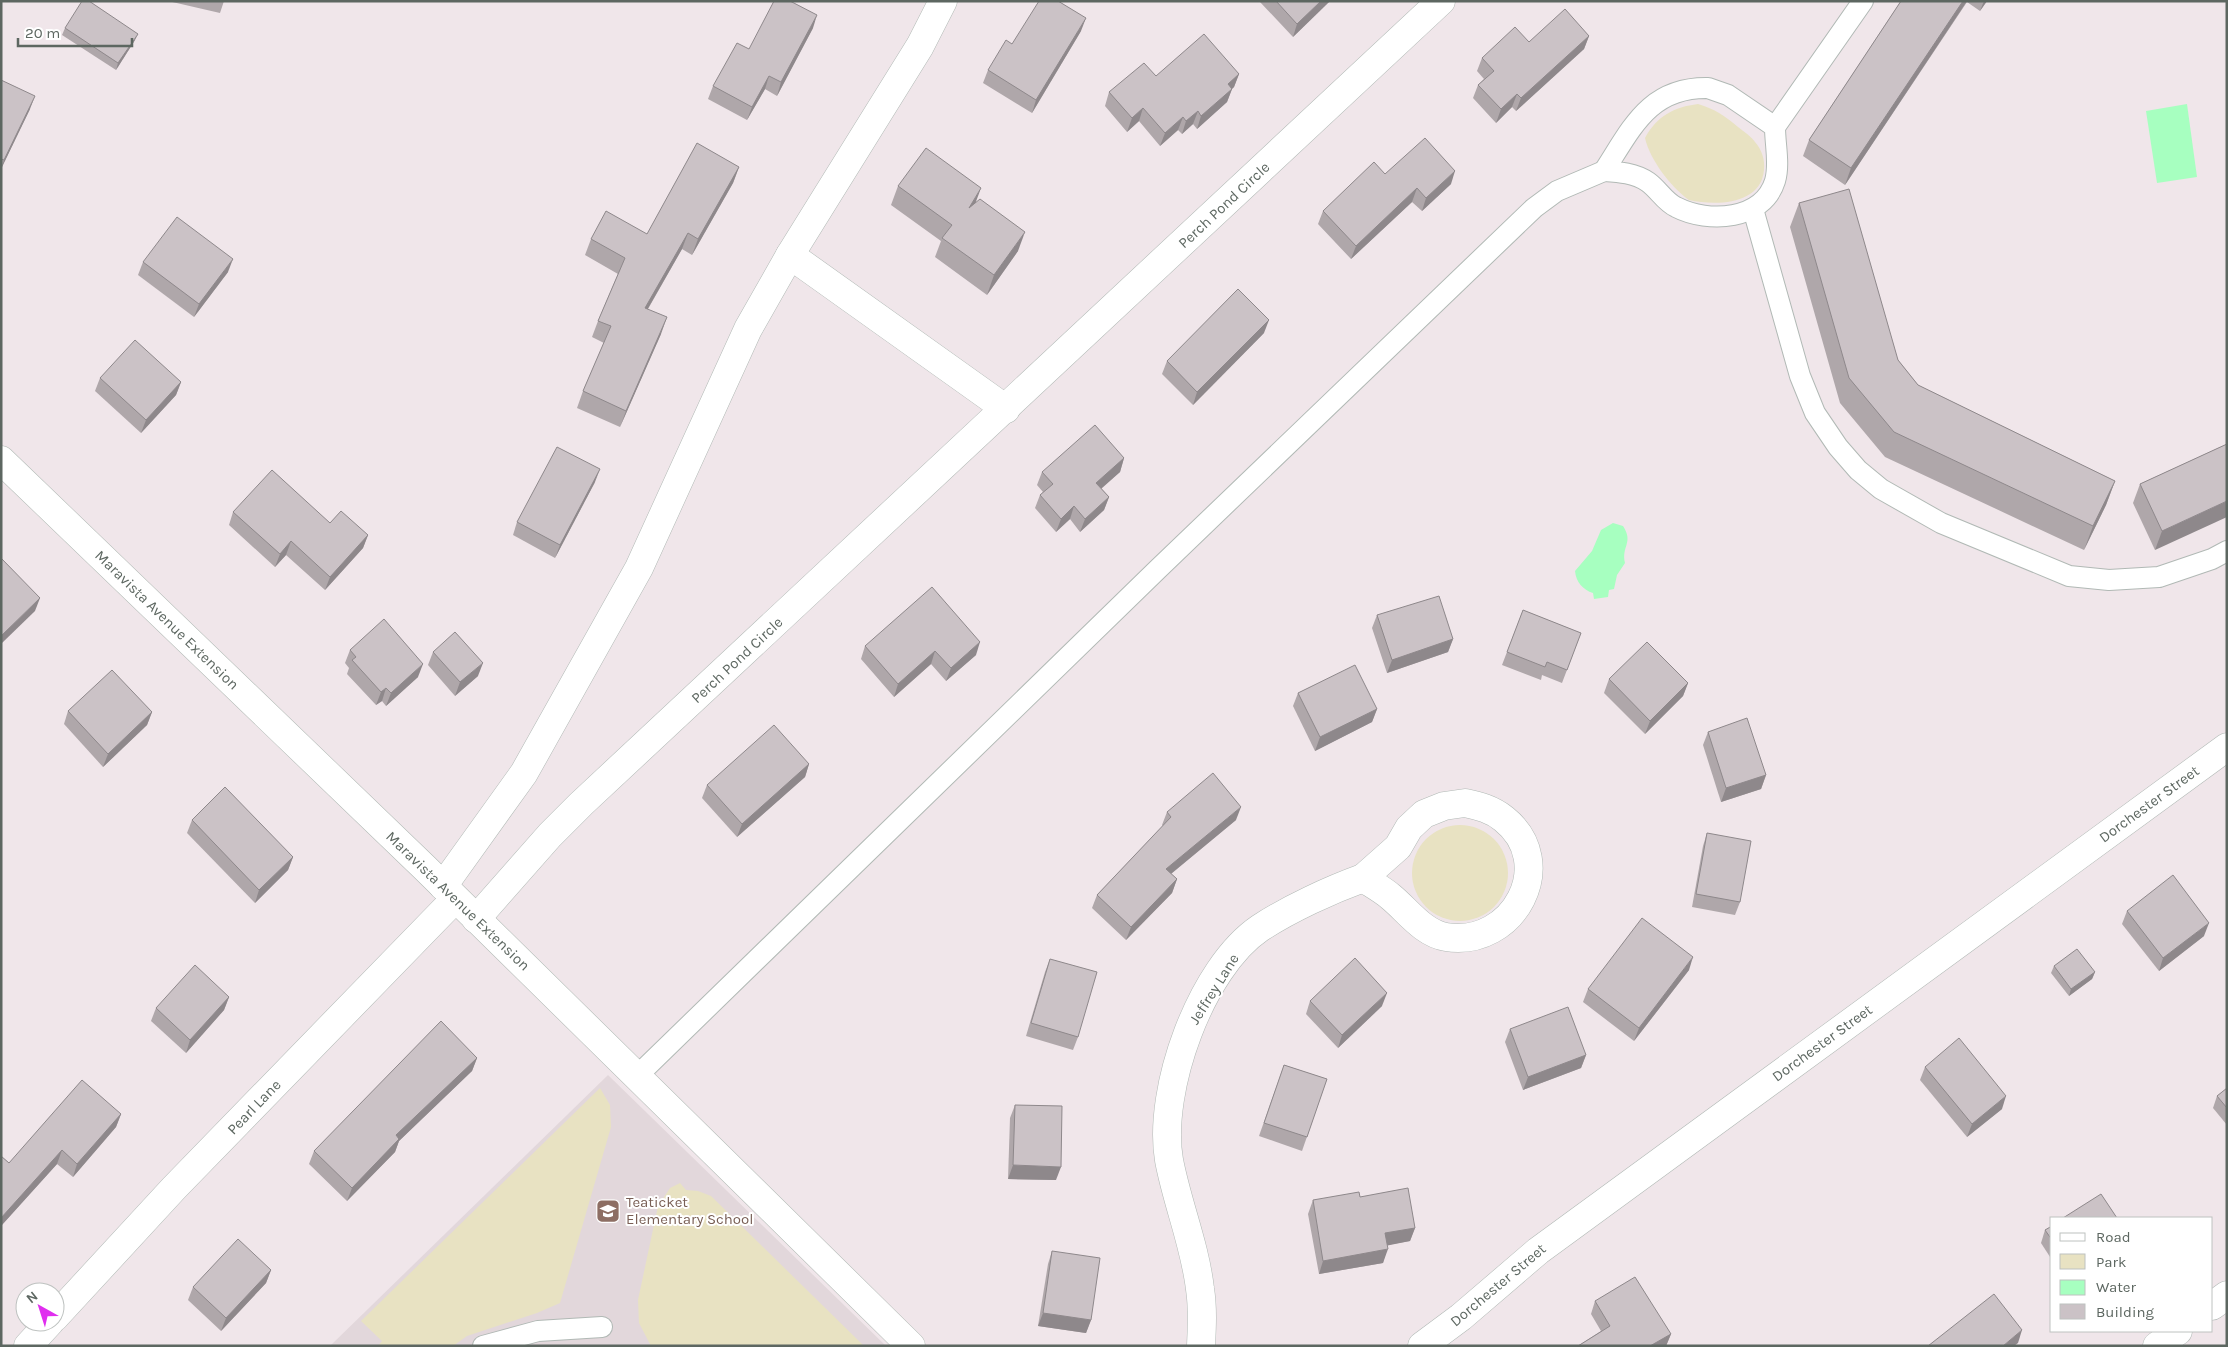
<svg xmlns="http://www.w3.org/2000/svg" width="2228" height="1347" font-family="Karla,sans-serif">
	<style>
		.education { fill: #e2d7db }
		.green { fill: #e8e2c2 }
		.water { fill: #a7ffc0 }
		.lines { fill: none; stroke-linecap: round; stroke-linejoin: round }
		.service-casing { stroke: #b1b9b5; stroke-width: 22 }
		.minor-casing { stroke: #b1b9b5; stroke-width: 29 }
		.secondary-casing { stroke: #b0b9b4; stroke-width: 29 }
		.service { stroke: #fff; stroke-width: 20 }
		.minor { stroke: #fff; stroke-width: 28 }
		.secondary { stroke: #fff; stroke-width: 28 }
		.wall { fill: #afa7aa }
		.shaded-wall { fill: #8e888b }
		.building { fill: #cbc2c6; stroke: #8e888b }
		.labels { text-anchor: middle; stroke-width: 4; stroke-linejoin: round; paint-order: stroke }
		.street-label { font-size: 15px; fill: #5d6761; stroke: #fff }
		.education-label { font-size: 15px; fill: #785e54; stroke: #fff; text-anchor: start }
	</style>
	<rect width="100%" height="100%" fill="#f0e6ea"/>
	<!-- education -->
	<path class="education" d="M608,1075L886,1346H330Z"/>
	<!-- green -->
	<g class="green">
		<path d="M1698,104C1715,109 1725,116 1738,127C1743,131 1751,136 1755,142C1762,150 1765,160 1764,170C1761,205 1716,206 1689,200C1671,187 1650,160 1645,138C1657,116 1674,107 1698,104Z"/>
		<circle cx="1460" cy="873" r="48"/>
		<path d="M600,1088L610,1105L611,1127L560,1303L537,1313L467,1336L453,1346H378L382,1341L361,1321Z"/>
		<path d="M680,1183L686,1190L698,1191L711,1196L864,1346H651L639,1323L638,1300L658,1206L670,1188Z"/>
	</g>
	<!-- water -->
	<g class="water">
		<path d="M2187,104L2197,177L2157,183L2146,111Z"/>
		<path d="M1613,523L1623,526C1634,543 1621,546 1625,563L1617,575L1614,589L1609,590L1608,597L1594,599L1593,593C1583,590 1576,582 1575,571L1592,551L1601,530Z"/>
	</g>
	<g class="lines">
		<!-- service casing -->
		<g class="service-casing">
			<g id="service">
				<path d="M1708,88L1728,95L1775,127C1775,145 1780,164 1775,181C1763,220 1709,224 1676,207C1665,202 1658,189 1648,182C1635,173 1619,172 1604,171C1632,128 1649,87 1708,88Z"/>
				<path d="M1775,127L1863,1"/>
				<path d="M1753,209L1800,376L1815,413L1838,447L1858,470L1881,489L1941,523L2069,576L2109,580L2159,577L2212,559L2227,551"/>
				<path d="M637,1076L1158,569L1534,208L1557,191L1604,171"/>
				<path d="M483,1346L538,1331L602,1327"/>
			</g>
		</g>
		<!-- minor casing -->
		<g class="minor-casing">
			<g id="minor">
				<path d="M790,255L1006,409"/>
				<path d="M1465,803C1479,806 1492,809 1504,819C1559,863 1514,948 1446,937C1423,933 1408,911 1391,897C1383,890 1372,884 1363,878L1398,847L1409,828L1424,814L1444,806Z"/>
				<path d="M443,886L524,773L639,568L748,329L790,255L920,46L943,1"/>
				<path d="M476,919L550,835L581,804L1441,1"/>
				<path d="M2212,1306L2227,1295"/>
				<path d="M55,1317L174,1188L455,899"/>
				<path d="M28,1346L50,1322"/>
				<path d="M1201,1346C1202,1327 1203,1308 1200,1289C1195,1245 1177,1203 1169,1160C1157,1090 1201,968 1260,928C1289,909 1330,890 1363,878"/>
				<path d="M1422,1346L1461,1317L1538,1251L2227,747"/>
				<path d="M2157,1346L2178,1331"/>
			</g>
		</g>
		<!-- secondary casing -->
		<g class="secondary-casing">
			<path id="secondary" d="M1,460L425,868L911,1346"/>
		</g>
		<!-- service -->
		<use href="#service" class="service"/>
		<!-- minor -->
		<use href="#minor" class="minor"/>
		<!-- secondary -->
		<use href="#secondary" class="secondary"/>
	</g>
	<!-- wall -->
	<g class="wall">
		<path d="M168,1H224L220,13Z"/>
		<path d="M1261,1H1330L1293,37L1260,2Z"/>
		<path d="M1901,1H1987L1980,11L1967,2L1845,185L1803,156L1809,140Z"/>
		<path d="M65,28L135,40L116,70L62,35Z"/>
		<path d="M813,28L777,96L765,89L747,120L708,99L713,86L749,49Z"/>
		<path d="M1081,31L1032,113L983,83L988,70L1012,44Z"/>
		<path d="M1589,36L1584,49L1516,111L1512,107L1496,123L1473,98L1478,85L1484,79L1477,71L1482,58L1529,42Z"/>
		<path d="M1239,74L1234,87L1232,89L1227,102L1197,129L1193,124L1182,134L1178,130L1160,146L1139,121L1127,132L1105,106L1109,92L1156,76Z"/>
		<path d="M1,80L30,109L1,169Z"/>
		<path d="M739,167L733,183L692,255L682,249L648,309L661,334L620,427L577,408L583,391L604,343L592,337L598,321L618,274L585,255L591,239L647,234Z"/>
		<path d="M1385,174L1451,184L1422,211L1412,202L1351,259L1318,224L1323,211Z"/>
		<path d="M898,186L976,202L1018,251L987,295L935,257L941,241L891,205Z"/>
		<path d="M1799,203L1898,360L1918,385L2115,481L2106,505L2084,550L1885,457L1840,403L1790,227Z"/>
		<path d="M143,262L228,272L194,317L138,275Z"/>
		<path d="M1264,333L1193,405L1162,374L1167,361Z"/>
		<path d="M100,378L181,382L176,395L141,433L95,391Z"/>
		<path d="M2227,444L2155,550L2133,503L2140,484Z"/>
		<path d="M1124,458L1120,472L1101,488L1109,497L1104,510L1080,532L1070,519L1056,532L1035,508L1040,495L1043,492L1037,485L1042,472Z"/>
		<path d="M595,482L555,558L513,535L517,522Z"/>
		<path d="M233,512L330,523L368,535L363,548L325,590L286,555L275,567L229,525Z"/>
		<path d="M1523,610L1581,633L1562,683L1542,675L1541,680L1502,665Z"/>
		<path d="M1377,615L1453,639L1448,652L1387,673L1372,628Z"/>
		<path d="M865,646L976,655L946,681L931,664L894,697L861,659Z"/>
		<path d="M350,650L418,677L386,706L382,701L376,705L347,674L349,668L345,663Z"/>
		<path d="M433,652L478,676L455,696L428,665Z"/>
		<path d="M1609,679L1688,683L1683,696L1645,734L1604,693Z"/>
		<path d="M1298,693L1377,709L1372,722L1315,751L1293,706Z"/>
		<path d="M68,711L152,712L147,725L103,767L64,724Z"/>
		<path d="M1708,732L1766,775L1761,789L1721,802L1703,745Z"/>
		<path d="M809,764L805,777L737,837L702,798L707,785Z"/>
		<path d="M1167,812L1236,820L1171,874L1177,879L1172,893L1126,940L1092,908L1097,895L1163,826L1162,825Z"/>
		<path d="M192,820L293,857L288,870L255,903L187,833Z"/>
		<path d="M1707,833L1740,902L1735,915L1692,907L1703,846Z"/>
		<path d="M2127,911L2204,936L2159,971L2122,924Z"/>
		<path d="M1050,959L1078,1037L1073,1050L1026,1036L1045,972Z"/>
		<path d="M2054,966L2095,972L2092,979L2069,996L2051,973Z"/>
		<path d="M1689,970L1634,1041L1583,1002L1588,989Z"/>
		<path d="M229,997L224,1010L186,1053L151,1021L156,1008Z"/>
		<path d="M1310,1001L1382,1006L1338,1048L1306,1014Z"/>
		<path d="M1510,1029L1586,1055L1581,1068L1523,1090L1505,1042Z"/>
		<path d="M477,1058L472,1071L399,1141L395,1152L347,1201L309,1164L314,1151Z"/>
		<path d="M1284,1065L1327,1079L1302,1151L1259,1136Z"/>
		<path d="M1925,1067L2002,1109L1967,1137L1920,1080Z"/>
		<path d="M2227,1088V1125L2213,1108L2217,1096Z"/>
		<path d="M1015,1105L1056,1180L1008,1179L1010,1118Z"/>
		<path d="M121,1114L116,1127L73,1177L57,1164L1,1226V1156L9,1163Z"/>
		<path d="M1360,1197L1415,1228L1410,1241L1387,1245L1383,1263L1319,1274L1308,1214L1313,1200Z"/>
		<path d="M2052,1226V1260L2041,1243L2045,1230Z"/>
		<path d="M1052,1251L1091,1320L1086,1333L1038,1326L1048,1264Z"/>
		<path d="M271,1270L266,1283L221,1331L188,1300L193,1287Z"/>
		<path d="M1595,1301L1671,1334L1666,1346H1578L1601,1331L1591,1314Z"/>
	</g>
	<!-- shaded-wall -->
	<g class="shaded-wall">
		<path d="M1321,1H1330L1293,37L1297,24Z"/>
		<path d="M1963,1H1967L1845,185L1851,168Z"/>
		<path d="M1984,1H1987L1980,11Z"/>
		<path d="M817,15L813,28L777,96L781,82Z"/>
		<path d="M1086,18L1081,31L1032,113L1036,100Z"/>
		<path d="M138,34L135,40L116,70L118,63Z"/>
		<path d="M1589,36L1584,49L1516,111L1521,98Z"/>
		<path d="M1239,74L1234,87L1223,97L1228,84Z"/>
		<path d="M769,76L765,89L747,120L752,107Z"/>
		<path d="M1232,89L1227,102L1197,129L1201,116Z"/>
		<path d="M1517,94L1512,107L1496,123L1501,109Z"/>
		<path d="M35,96L30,109L1,169L4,160Z"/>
		<path d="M1143,108L1139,121L1127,132L1132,118Z"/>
		<path d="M1198,111L1193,124L1182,134L1186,121Z"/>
		<path d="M1183,117L1178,130L1160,146L1165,133Z"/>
		<path d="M739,167L733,183L692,255L698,239Z"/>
		<path d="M1455,171L1451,184L1422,211L1426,198Z"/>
		<path d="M981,188L974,207L969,208Z"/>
		<path d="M1417,188L1412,202L1351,259L1356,246Z"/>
		<path d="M1025,232L1018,251L987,295L994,275Z"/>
		<path d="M688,233L682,249L639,324L645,308Z"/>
		<path d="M233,259L228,272L194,317L199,304Z"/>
		<path d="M667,317L661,334L620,427L626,411Z"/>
		<path d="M1269,320L1264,333L1193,405L1197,392Z"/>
		<path d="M181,382L176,395L141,433L146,420Z"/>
		<path d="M1124,458L1120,472L1092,497L1096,483Z"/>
		<path d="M600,469L595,482L555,558L560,545Z"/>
		<path d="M2115,481L2106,505L2084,550L2093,526Z"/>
		<path d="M1109,497L1104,510L1080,532L1085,519Z"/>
		<path d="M2227,501V517L2155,550L2162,531Z"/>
		<path d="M1074,506L1070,519L1056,532L1061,519Z"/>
		<path d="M368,535L363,548L325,590L330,577Z"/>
		<path d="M291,541L286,555L275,567L280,554Z"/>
		<path d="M40,598L35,611L1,644V636Z"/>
		<path d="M1453,639L1448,652L1387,673L1392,660Z"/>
		<path d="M980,642L976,655L946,681L951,668Z"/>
		<path d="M935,651L931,664L894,697L898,684Z"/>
		<path d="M483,663L478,676L455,696L460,682Z"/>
		<path d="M423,664L418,677L386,706L391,693Z"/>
		<path d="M1688,683L1683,696L1645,734L1650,721Z"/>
		<path d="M386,688L382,701L376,705L381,692Z"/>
		<path d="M1377,709L1372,722L1315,751L1320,737Z"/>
		<path d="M152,712L147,725L103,767L108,754Z"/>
		<path d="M809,764L805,777L737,837L742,824Z"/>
		<path d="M1766,775L1761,789L1721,802L1726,788Z"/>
		<path d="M1241,807L1236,820L1161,882L1166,869Z"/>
		<path d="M293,857L288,870L255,903L259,890Z"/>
		<path d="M1177,879L1172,893L1126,940L1131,927Z"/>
		<path d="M2209,923L2204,936L2159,971L2163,958Z"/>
		<path d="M1693,957L1689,970L1634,1041L1639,1028Z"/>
		<path d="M2095,972L2092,979L2069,996L2071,989Z"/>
		<path d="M1387,993L1382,1006L1338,1048L1342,1035Z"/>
		<path d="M229,997L224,1010L186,1053L190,1040Z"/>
		<path d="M1586,1055L1581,1068L1523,1090L1528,1077Z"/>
		<path d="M477,1058L472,1071L399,1141L395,1152L347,1201L352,1188L396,1135Z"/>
		<path d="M2006,1096L2002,1109L1967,1137L1972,1124Z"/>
		<path d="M121,1114L116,1127L73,1177L77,1164Z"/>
		<path d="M62,1150L57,1164L1,1226V1218Z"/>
		<path d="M1013,1165L1061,1167L1056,1180L1008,1179Z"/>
		<path d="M1415,1228L1410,1241L1380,1247L1385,1233Z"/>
		<path d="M1388,1249L1383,1263L1319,1274L1323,1261Z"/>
		<path d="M271,1270L266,1283L221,1331L226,1318Z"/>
		<path d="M1043,1313L1091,1320L1086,1333L1038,1326Z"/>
		<path d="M2022,1330L2018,1343L2014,1346H2003Z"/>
		<path d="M1671,1334L1666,1346H1650Z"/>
	</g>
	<!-- building -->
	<g class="building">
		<path d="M82,1H89L138,34L118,63L65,28Z"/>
		<path d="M774,1H790L817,15L781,82L769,76L752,107L713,86L737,43L749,49Z"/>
		<path d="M1039,1H1058L1086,18L1036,100L988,70L1006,40L1012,44Z"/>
		<path d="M1276,1H1321L1297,24Z"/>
		<path d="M1901,1H1963L1851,168L1809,140Z"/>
		<path d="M1565,9L1589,36L1521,98L1517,94L1501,109L1478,85L1494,71L1482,58L1515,27L1529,42Z"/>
		<path d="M1204,34L1239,74L1228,84L1232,89L1201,116L1198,111L1186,121L1183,117L1165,133L1143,108L1132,118L1109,92L1144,63L1156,76Z"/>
		<path d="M1,80L35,96L4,160L1,159Z"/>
		<path d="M1425,138L1455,171L1426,198L1417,188L1356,246L1323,211L1374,162L1385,174Z"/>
		<path d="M697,143L739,167L698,239L688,233L645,308L667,317L626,411L583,391L611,326L598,321L625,258L591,239L606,211L647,234Z"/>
		<path d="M926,148L981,188L969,208L980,199L1025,232L994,275L942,238L952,225L898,186Z"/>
		<path d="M1849,189L1898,360L1918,385L2115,481L2093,526L1894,432L1849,378L1799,203Z"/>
		<path d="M177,217L233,259L199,304L143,262Z"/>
		<path d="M1238,289L1269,320L1197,392L1167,361Z"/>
		<path d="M135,340L181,382L146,420L100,378Z"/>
		<path d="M1095,425L1124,458L1096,483L1109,497L1085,519L1074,506L1061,519L1040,495L1053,484L1042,472Z"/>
		<path d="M2227,444V501L2162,531L2140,484Z"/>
		<path d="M557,447L600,469L560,545L517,522Z"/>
		<path d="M272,470L330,523L341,511L368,535L330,577L291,541L280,554L233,512Z"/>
		<path d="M1,558L40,598L1,636Z"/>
		<path d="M932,587L980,642L951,668L935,651L898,684L865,646Z"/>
		<path d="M1439,596L1453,639L1392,660L1377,615Z"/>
		<path d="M1523,610L1581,633L1567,670L1547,662L1545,667L1507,652Z"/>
		<path d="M384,619L423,664L391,693L386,688L381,692L352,660L356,657L350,650Z"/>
		<path d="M455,632L483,663L460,682L433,652Z"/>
		<path d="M1647,642L1688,683L1650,721L1609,679Z"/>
		<path d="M1355,665L1377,709L1320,737L1298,693Z"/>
		<path d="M112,670L152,712L108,754L68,711Z"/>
		<path d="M1747,718L1766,775L1726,788L1708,732Z"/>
		<path d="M774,725L809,764L742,824L707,785Z"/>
		<path d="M1213,773L1241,807L1166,869L1177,879L1131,927L1097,895L1171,817L1167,812Z"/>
		<path d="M225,787L293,857L259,890L192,820Z"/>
		<path d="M1707,833L1751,841L1740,902L1696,894Z"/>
		<path d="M2173,875L2209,923L2163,958L2127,911Z"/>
		<path d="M1642,918L1693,957L1639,1028L1588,989Z"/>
		<path d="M2077,949L2095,972L2071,989L2054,966Z"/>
		<path d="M1355,958L1387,993L1342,1035L1310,1001Z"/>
		<path d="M1050,959L1097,972L1078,1037L1031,1023Z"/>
		<path d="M195,965L229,997L190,1040L156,1008Z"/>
		<path d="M1568,1007L1586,1055L1528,1077L1510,1029Z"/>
		<path d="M441,1021L477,1058L396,1135L399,1139L352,1188L314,1151Z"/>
		<path d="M1959,1038L2006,1096L1972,1124L1925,1067Z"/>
		<path d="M1284,1065L1327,1079L1307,1137L1264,1123Z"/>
		<path d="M82,1080L121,1114L77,1164L62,1150L1,1218V1156L9,1163Z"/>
		<path d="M2227,1088V1108L2217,1096Z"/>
		<path d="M1015,1105L1062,1106L1061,1167L1013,1165Z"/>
		<path d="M1408,1188L1415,1228L1385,1233L1388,1249L1323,1261L1313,1200L1359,1192L1360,1197Z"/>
		<path d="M2101,1194L2117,1218H2063Z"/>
		<path d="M2052,1226V1240L2045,1230Z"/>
		<path d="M238,1239L271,1270L226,1318L193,1287Z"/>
		<path d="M1052,1251L1100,1258L1091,1320L1043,1313Z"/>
		<path d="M1635,1277L1671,1334L1650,1346H1578L1610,1326L1595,1301Z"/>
		<path d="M1994,1294L2022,1330L2003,1346H1928Z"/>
	</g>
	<!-- icons -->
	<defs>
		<g id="school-square" transform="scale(1.25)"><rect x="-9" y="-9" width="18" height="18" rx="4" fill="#8d6e63" stroke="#fff"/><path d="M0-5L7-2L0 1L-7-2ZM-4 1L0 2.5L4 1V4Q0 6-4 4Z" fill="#fff"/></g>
	</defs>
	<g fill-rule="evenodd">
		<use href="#school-square" x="608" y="1211"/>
	</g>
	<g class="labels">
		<!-- street labels -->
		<g class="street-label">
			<text transform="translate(1224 205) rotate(-43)" y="5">Perch Pond Circle</text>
			<text transform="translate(167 620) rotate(44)" y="5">Maravista Avenue Extension</text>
			<text transform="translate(737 660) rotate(-43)" y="5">Perch Pond Circle</text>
			<text transform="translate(2149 804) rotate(-36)" y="5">Dorchester Street</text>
			<text transform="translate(458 901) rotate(44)" y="5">Maravista Avenue Extension</text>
			<text transform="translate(1214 989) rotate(-58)" y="5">Jeffrey Lane</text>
			<text transform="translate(1822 1043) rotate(-36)" y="5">Dorchester Street</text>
			<text transform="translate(254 1107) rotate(-46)" y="5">Pearl Lane</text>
			<text transform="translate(1498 1285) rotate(-40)" y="5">Dorchester Street</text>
		</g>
		<!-- education labels -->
		<g class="education-label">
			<text x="626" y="1207">Teaticket<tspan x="626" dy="17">Elementary School</tspan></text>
		</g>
	</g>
	<!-- border -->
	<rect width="2228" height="1347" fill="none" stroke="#5d6761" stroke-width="5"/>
	<!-- legend -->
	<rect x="2050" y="1217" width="162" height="115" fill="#ffffff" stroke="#bec2c0"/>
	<rect x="2060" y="1233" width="25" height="8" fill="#ffffff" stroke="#bec2c0"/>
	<text x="2096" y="1242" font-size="15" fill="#5d6761">Road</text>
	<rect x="2060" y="1254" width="25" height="15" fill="#e8e2c2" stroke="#bec2c0"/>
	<text x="2096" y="1267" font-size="15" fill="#5d6761">Park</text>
	<rect x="2060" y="1280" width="25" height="15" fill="#a7ffc0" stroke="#bec2c0"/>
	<text x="2096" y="1292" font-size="15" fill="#5d6761">Water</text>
	<rect x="2060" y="1304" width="25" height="15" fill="#cbc2c6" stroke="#bec2c0"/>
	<text x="2096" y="1317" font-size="15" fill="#5d6761">Building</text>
	<!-- north arrow -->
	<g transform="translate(40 1307) rotate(321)"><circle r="24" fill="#ffffff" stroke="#bec2c0"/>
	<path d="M0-4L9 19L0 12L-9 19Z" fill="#e02eef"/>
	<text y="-8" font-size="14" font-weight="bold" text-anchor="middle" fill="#5d6761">N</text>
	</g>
	<!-- scale -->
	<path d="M18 38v8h114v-8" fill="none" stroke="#5d6761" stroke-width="2.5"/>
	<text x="25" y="38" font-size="15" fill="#5d6761" stroke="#ffffff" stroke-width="4" paint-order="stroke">20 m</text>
</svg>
